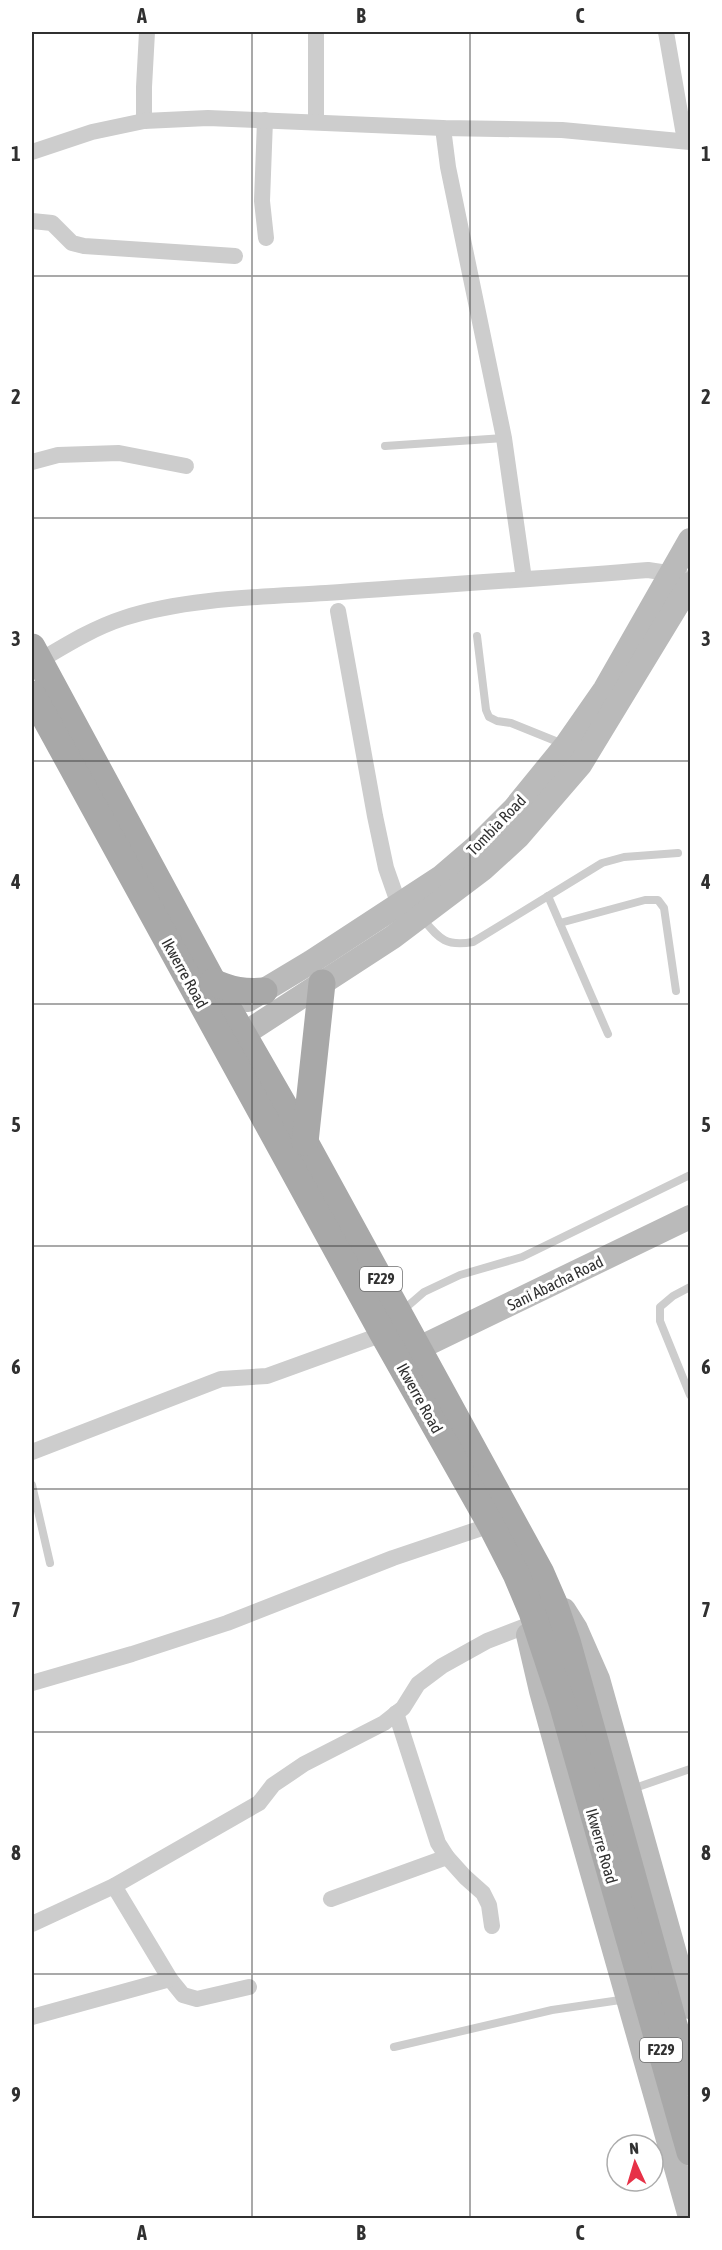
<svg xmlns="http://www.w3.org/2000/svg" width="722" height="2250" font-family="'Asap Condensed',sans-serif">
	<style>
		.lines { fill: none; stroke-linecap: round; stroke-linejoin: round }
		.lane { stroke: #cdcdcd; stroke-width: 8 }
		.street { stroke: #cdcdcd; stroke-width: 16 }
		.secondary { stroke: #bababa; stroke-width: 24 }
		.primary { stroke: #a8a8a8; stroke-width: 27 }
		.grid { fill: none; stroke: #303030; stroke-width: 1.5; stroke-opacity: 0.55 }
		.labels { text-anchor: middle; stroke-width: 6; stroke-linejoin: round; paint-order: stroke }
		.shield { fill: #fff; stroke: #6e6e6e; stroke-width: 1.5 }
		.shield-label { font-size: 15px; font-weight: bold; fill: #303030 }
		.street-label { font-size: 16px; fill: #303030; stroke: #fff }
		.neatline { fill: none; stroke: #303030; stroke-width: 2 }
		.grid-label { font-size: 20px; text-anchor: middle; font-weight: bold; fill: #303030 }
	</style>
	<rect width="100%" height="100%" fill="#fff"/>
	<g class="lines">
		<!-- lane -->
		<g class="lane">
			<path d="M385,446L504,438"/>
			<path d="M477,636L486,710L489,717L497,721L511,723L563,744"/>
			<path d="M548,896L608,1034"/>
			<path d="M421,917C439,938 444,947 473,942L602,863L624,857L678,853"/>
			<path d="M560,923L645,900H658L664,908L676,991"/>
			<path d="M690,1287L673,1296L660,1307V1321L690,1395"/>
			<path d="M402,1311L424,1292L460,1275L522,1257L690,1175"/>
			<path d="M32,1485L50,1563"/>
			<path d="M632,1789L690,1769"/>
			<path d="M394,2047L552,2010L627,1999"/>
		</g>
		<!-- street -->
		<g class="street">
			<path d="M316,32V122"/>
			<path d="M666,32L685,141"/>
			<path d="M265,120L262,201L266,238"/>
			<path d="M144,121V87L147,32"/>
			<path d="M443,128L448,167L504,438L524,579"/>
			<path d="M32,152L92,132L144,121L208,118L443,128L562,130L690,142"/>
			<path d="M32,221L52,223L72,243L84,246L235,256"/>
			<path d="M32,462L58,455L119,453L186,466"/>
			<path d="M338,611L375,816L386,868L399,905"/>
			<path d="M39,661C66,645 93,628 124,618C185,598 262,597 326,593C433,585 541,579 648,570L681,575"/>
			<path d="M32,1452L221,1379L267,1376L383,1334"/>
			<path d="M32,1683L132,1654L227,1623L393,1558L491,1525"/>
			<path d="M396,1713L438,1843L447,1857L465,1877L483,1893L489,1905L492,1926"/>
			<path d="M114,1886L170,1979L183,1995L197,1999L249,1987"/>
			<path d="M331,1899L447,1857"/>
			<path d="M32,1924L114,1886L259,1803L273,1785L304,1764L384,1723L403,1708L418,1684L442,1666L487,1641L526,1626"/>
			<path d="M32,2017L170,1979"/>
		</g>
		<!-- secondary -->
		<g class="secondary">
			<path d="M248,1000L311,962L441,877L476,847L514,809L566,745L605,689L690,540"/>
			<path d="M227,1045L393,937L483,869L518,837L580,765L690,584"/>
			<path d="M419,1348L690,1217"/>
			<path d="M564,1610L576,1629L598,1679L690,2007"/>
			<path d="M528,1635L541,1691L562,1767L690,2217"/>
		</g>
		<!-- primary -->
		<g class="primary">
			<path d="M32,647L213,982L305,1142L541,1573L554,1603L567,1641L690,2082"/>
			<path d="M32,694L383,1334L491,1525L516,1574L532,1612L562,1703L690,2152"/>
			<path d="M213,982C231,990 245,993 264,991"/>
			<path d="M305,1142L322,983"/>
		</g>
	</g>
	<!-- grid -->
	<path class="grid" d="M252,32V2218M470,32V2218M32,276H690M32,518H690M32,761H690M32,1004H690M32,1246H690M32,1489H690M32,1732H690M32,1974H690"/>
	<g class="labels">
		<!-- shield labels -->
		<g class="shield">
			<rect x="360" y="1267" width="42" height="24" rx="4.5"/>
			<rect x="640" y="2038" width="42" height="24" rx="4.5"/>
		</g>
		<g class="shield-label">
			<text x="381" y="1284">F229</text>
			<text x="661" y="2055">F229</text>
		</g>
		<!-- street labels -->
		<g class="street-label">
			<text transform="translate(496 825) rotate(-46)" y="6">Tombia Road</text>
			<text transform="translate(185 973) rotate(61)" y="6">Ikwerre Road</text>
			<text transform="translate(555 1283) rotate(-26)" y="6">Sani Abacha Road</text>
			<text transform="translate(420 1398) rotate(61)" y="6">Ikwerre Road</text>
			<text transform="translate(602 1846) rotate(74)" y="6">Ikwerre Road</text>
		</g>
	</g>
	<!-- border -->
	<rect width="722" height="2250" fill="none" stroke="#ffffff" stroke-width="66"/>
	<!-- north arrow -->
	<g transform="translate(635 2163) rotate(356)"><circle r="28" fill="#ffffff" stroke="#acacac" stroke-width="1.5"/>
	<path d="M0-4.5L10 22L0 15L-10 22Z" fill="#e73147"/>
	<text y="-9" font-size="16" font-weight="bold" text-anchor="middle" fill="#303030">N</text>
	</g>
	<rect x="33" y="33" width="656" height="2184" class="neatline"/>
	<g class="grid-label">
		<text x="142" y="23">A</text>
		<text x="361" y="23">B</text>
		<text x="580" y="23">C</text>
		<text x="16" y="161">1</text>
		<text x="706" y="161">1</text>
		<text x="16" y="404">2</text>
		<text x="706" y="404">2</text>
		<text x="16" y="646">3</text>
		<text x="706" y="646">3</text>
		<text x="16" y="889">4</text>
		<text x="706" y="889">4</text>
		<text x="16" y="1132">5</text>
		<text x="706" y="1132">5</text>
		<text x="16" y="1374">6</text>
		<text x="706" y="1374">6</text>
		<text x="16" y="1617">7</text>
		<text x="706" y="1617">7</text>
		<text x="16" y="1860">8</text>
		<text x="706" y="1860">8</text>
		<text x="16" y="2102">9</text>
		<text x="706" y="2102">9</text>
		<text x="142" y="2240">A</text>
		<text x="361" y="2240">B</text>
		<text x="580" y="2240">C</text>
	</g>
</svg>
